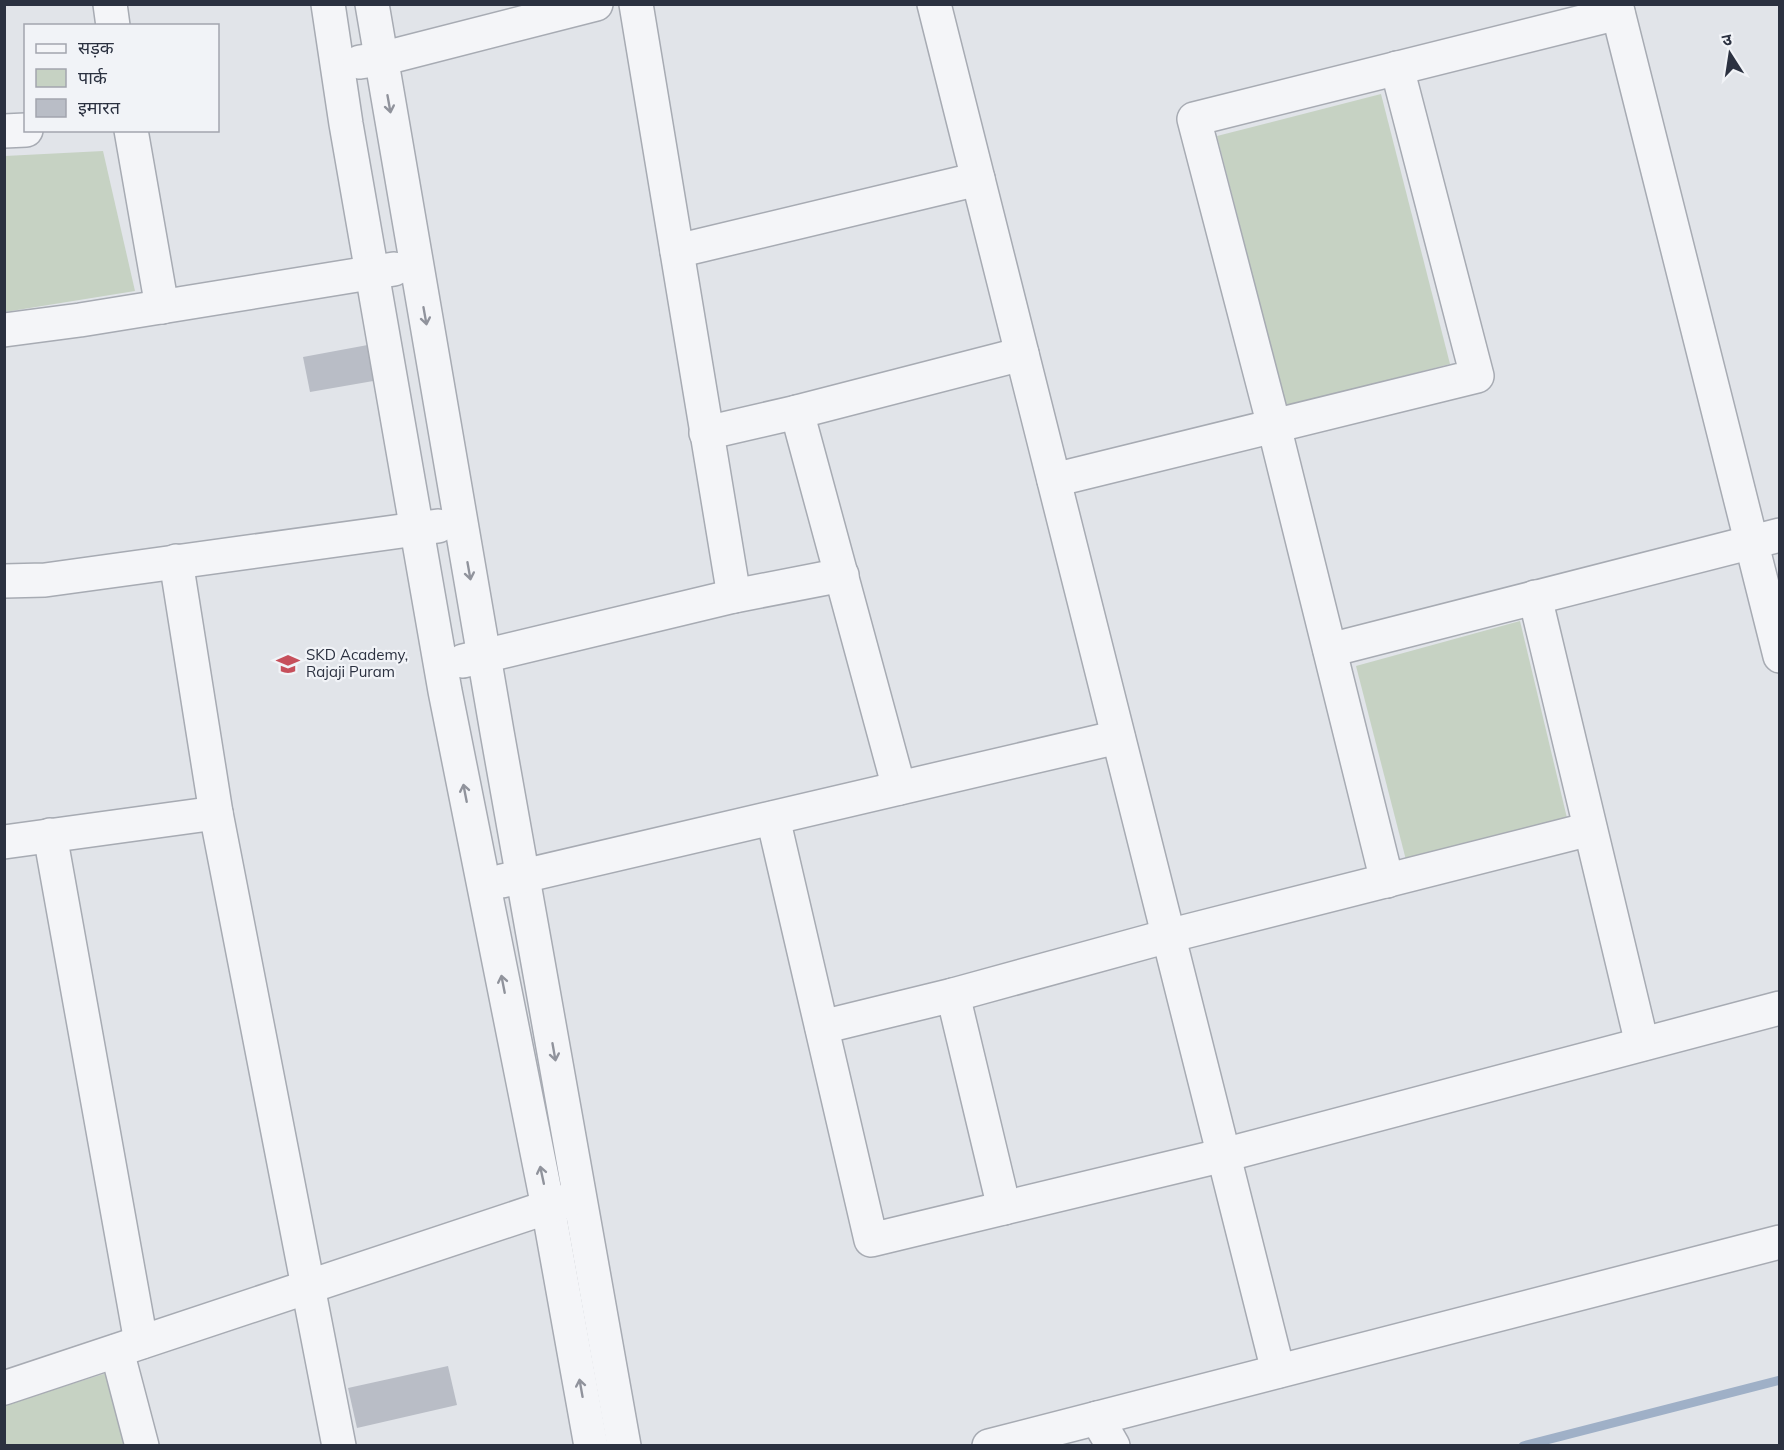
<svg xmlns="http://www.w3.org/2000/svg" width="1784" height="1450" font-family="Mulish,'Noto Sans Devanagari',sans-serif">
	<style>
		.green { fill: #c6d2c3 }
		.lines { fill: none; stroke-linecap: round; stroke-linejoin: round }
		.stream { stroke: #9fb0c7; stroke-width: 9 }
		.building { fill: #b9bdc6 }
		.minor-casing { stroke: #a7abb3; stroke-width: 36 }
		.minor { stroke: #f4f5f8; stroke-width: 33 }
		.oneway { stroke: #90939c }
		.labels { text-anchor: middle; stroke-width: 4.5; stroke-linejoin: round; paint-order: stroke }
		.poi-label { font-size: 15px; fill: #2b3140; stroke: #f1f3f7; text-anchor: start }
	</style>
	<rect width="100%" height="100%" fill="#e1e4e9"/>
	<!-- green -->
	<g class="green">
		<path d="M1381,94L1450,364L1286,406L1217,136Z"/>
		<path d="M103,151L135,291L5,312V156Z"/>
		<path d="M1520,621L1567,818L1406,860L1356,666Z"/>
		<path d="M110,1372L132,1443L124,1446L5,1445L4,1405Z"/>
	</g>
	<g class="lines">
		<!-- stream -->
		<path class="stream" d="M1523,1446L1780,1380"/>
	</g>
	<!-- building -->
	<g class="building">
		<path d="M373,344L379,380L310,392L303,357Z"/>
		<path d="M448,1366L457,1405L357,1428L348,1388Z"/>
	</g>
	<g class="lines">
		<!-- minor casing -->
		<g class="minor-casing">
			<g id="minor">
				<path d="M110,4L113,26"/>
				<path d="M328,4L346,124L445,691L548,1207L591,1446"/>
				<path d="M372,4L497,732L624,1446"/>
				<path d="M636,4L734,596"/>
				<path d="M934,4L1278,1371"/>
				<path d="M1616,4L1780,656"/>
				<path d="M360,62L381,59L596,4"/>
				<path d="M131,130L162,307"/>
				<path d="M4,131L26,130"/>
				<path d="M677,251L978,179"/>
				<path d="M4,330L80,320L394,269"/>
				<path d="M797,412L1022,354"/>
				<path d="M706,433L797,412L899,788"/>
				<path d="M1054,480L1477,376L1397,68"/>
				<path d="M176,561L216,813L339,1446"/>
				<path d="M4,581L45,580L438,526"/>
				<path d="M1535,597L1642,1044"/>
				<path d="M1330,650L1780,535"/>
				<path d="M463,661L734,596L842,575"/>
				<path d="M773,818L871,1240L1224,1155L1780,1008"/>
				<path d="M50,835L141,1342"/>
				<path d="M4,842L216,813"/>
				<path d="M502,881L1118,737"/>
				<path d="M1387,881L1274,426L1194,119L1618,13"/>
				<path d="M953,995L1168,936L1590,829"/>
				<path d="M822,1027L953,995L1004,1208"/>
				<path d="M117,1351L142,1446"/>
				<path d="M4,1388L569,1200"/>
				<path d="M1097,1418L1113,1446"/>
				<path d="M989,1446L1780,1242"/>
			</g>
		</g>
		<!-- minor -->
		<use href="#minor" class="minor"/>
	</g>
	<!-- one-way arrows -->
	<defs><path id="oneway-shaft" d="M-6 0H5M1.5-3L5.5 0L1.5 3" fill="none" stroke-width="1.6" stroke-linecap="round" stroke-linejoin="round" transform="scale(1.5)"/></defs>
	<g class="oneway">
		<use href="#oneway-shaft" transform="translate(389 104) rotate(80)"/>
		<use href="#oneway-shaft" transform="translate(425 316) rotate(80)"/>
		<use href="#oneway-shaft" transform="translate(469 571) rotate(80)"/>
		<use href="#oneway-shaft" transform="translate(465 793) rotate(-101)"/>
		<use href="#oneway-shaft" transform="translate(503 984) rotate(-101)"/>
		<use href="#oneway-shaft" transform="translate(554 1052) rotate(80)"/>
		<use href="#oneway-shaft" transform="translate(542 1175) rotate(-102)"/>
		<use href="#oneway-shaft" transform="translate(581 1388) rotate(-100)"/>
	</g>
	<!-- icons -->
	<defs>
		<g id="school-bare" transform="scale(1.8)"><path d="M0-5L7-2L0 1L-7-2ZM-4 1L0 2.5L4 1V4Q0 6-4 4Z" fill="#c64f5b" stroke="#f1f3f7" stroke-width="2.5" paint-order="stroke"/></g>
	</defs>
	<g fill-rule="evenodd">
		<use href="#school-bare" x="288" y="664"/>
	</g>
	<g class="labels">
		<!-- poi labels -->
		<g class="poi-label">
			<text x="306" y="660">SKD Academy,<tspan x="306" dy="17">Rajaji Puram</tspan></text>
		</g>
	</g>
	<!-- border -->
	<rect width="1784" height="1450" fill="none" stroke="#2b3140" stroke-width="12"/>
	<!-- legend -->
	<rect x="24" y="24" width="195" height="108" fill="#f1f3f7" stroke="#a2a5ae" stroke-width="1.5"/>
	<rect x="36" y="44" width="30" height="9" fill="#f4f5f8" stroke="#a2a5ae" stroke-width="1.5"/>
	<text x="78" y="54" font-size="18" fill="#2b3140">सड़क</text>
	<rect x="36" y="69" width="30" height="18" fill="#c6d2c3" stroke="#a2a5ae" stroke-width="1.5"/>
	<text x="78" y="84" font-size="18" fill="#2b3140">पार्क</text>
	<rect x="36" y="99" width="30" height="18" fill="#b9bdc6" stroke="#a2a5ae" stroke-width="1.5"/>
	<text x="78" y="114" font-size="18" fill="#2b3140">इमारत</text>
	<!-- north arrow -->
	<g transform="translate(1730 54) rotate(348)" stroke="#f1f3f7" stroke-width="4.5" paint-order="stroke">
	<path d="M0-4.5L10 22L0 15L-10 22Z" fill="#2b3140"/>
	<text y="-9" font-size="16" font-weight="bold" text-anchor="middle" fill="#2b3140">उ</text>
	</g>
</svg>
